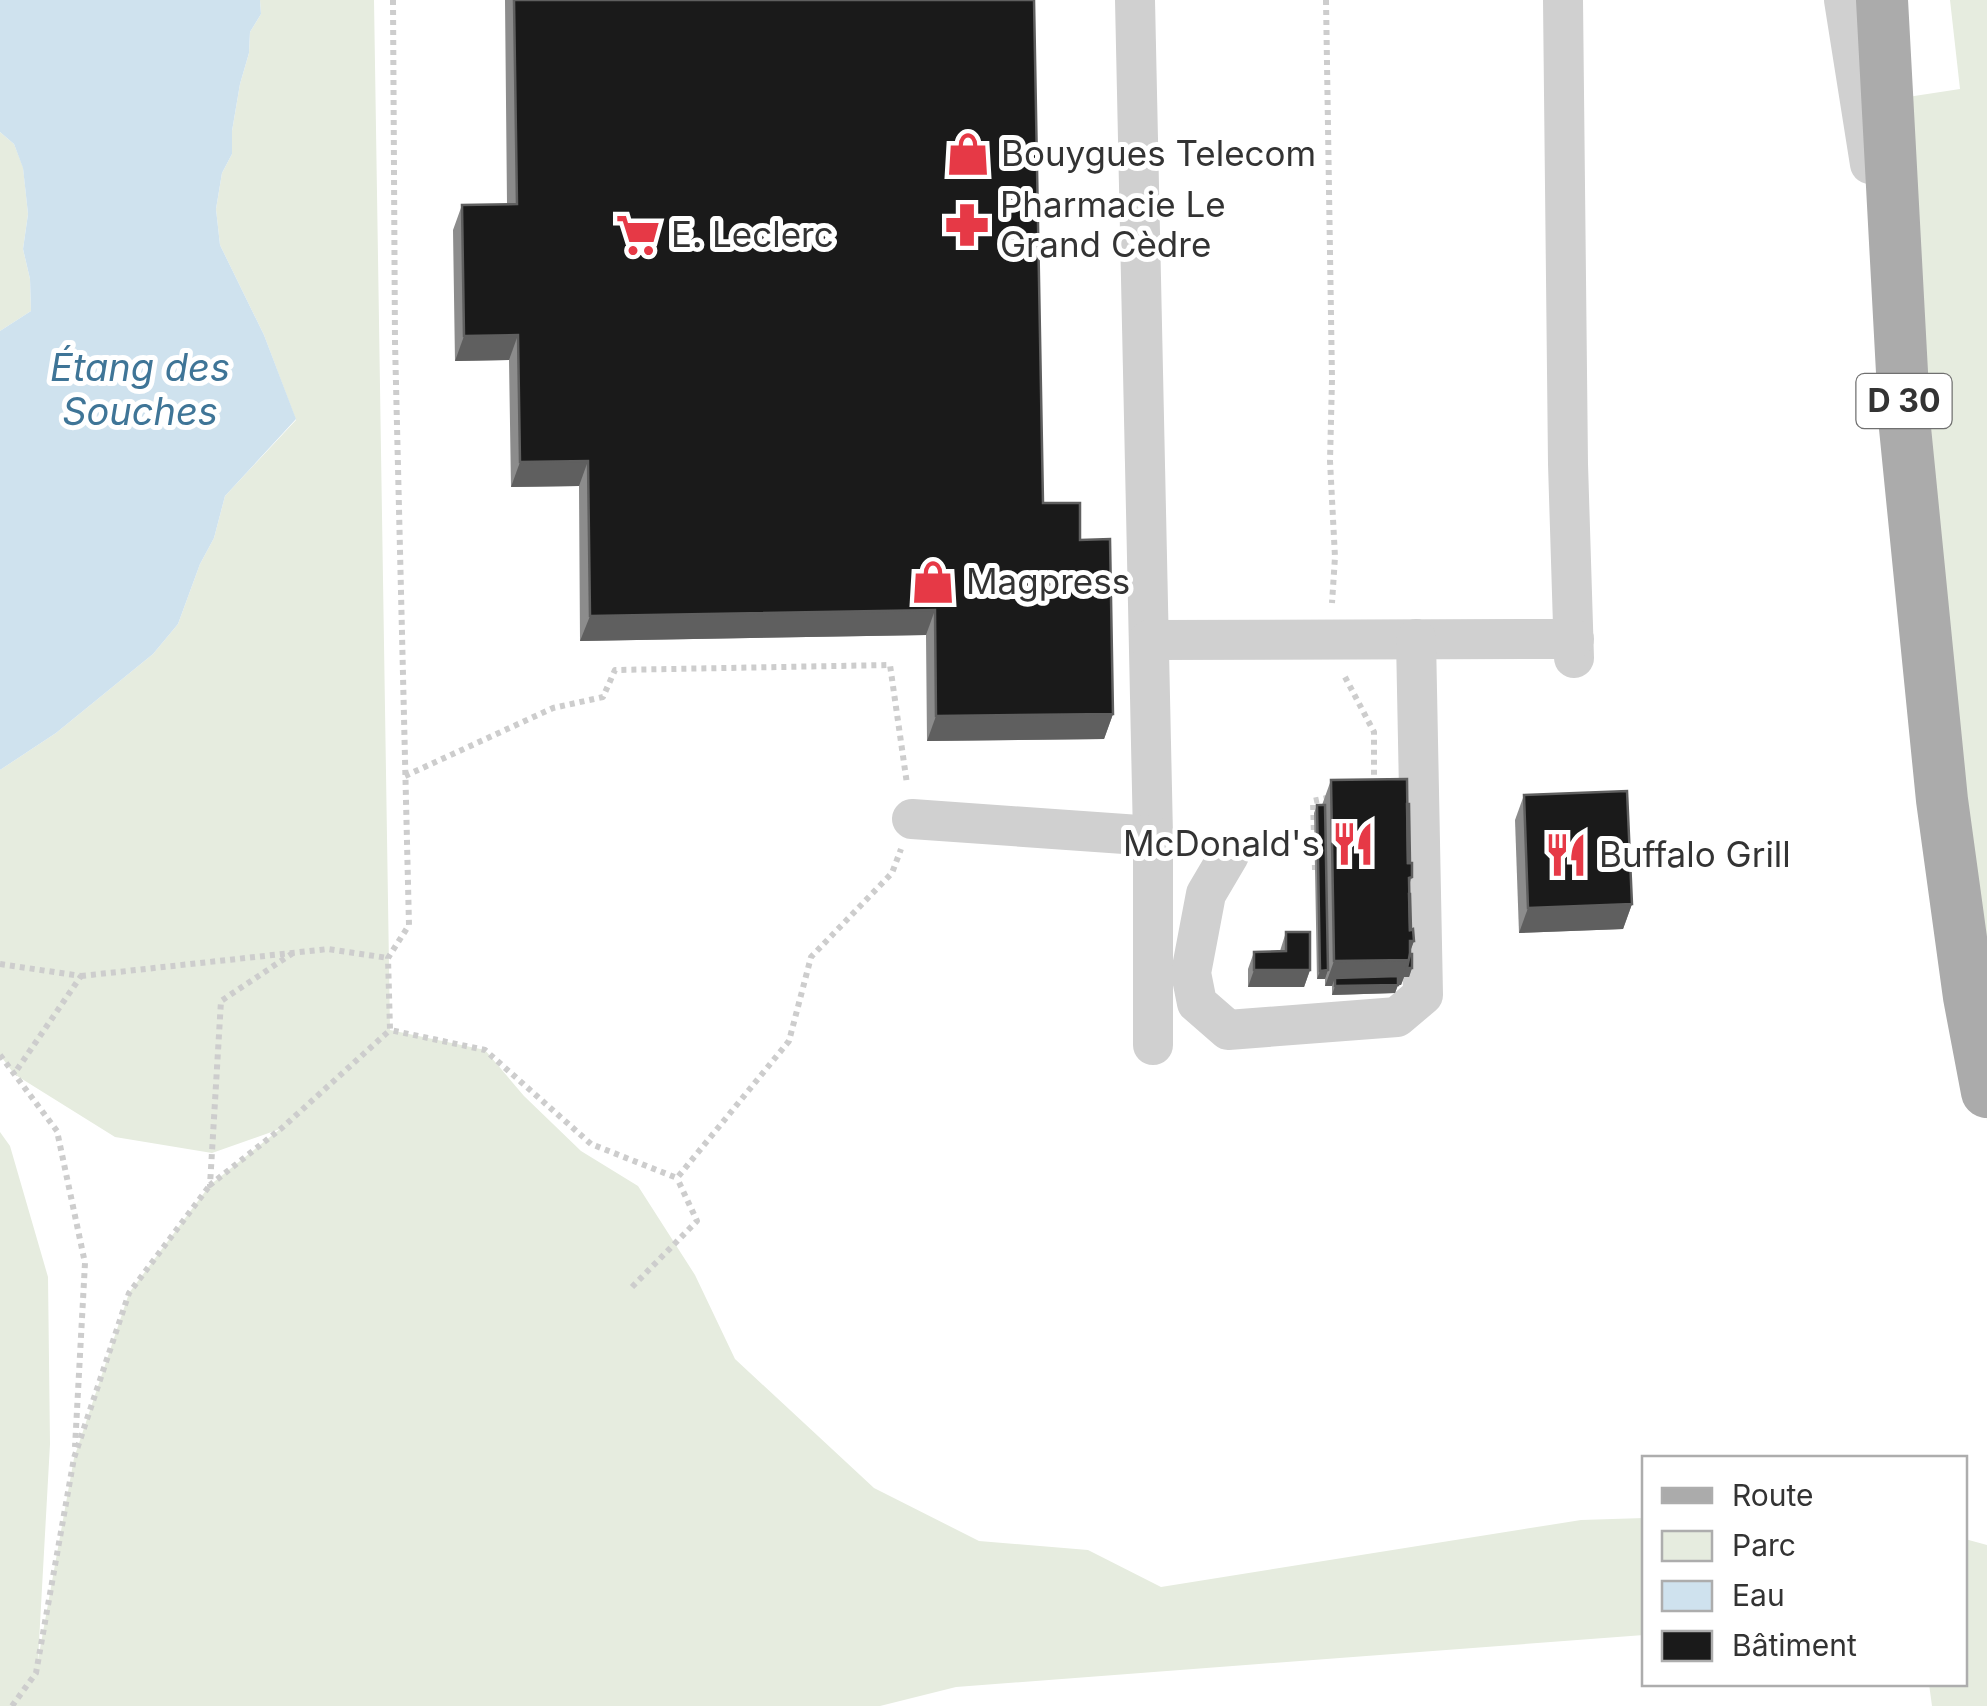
<svg xmlns="http://www.w3.org/2000/svg" width="1987" height="1706" font-family="Inter,sans-serif">
	<style>
		.green { fill: #e6ecdf }
		.water { fill: #cfe2ee }
		.lines { fill: none; stroke-linecap: round; stroke-linejoin: round }
		.path { stroke: #cdcdcd; stroke-width: 6; stroke-dasharray: 5 5; stroke-linecap: butt }
		.minor { stroke: #d0d0d0; stroke-width: 40 }
		.major { stroke: #ababab; stroke-width: 52 }
		.wall { fill: #8c8c8c }
		.shaded-wall { fill: #5f5f5f }
		.building { fill: #1a1a1a; stroke: #5f5f5f; stroke-width: 2.5 }
		.labels { text-anchor: middle; stroke-width: 10; stroke-linejoin: round; paint-order: stroke }
		.shield { fill: #fff; stroke: #707070; stroke-width: 2.5 }
		.shield-label { font-size: 32px; font-weight: bold; fill: #333 }
		.poi-label { font-size: 35px; fill: #333; stroke: #fff; text-anchor: start }
		.water-label { font-size: 38px; font-style: italic; fill: #3f7597; stroke: #fff }
	</style>
	<rect width="100%" height="100%" fill="#fff"/>
	<!-- green -->
	<g class="green">
		<path d="M260,0H374L390,1030L485,1050L524,1096L581,1151L638,1186L695,1275L735,1359L874,1488L979,1541L1088,1550L1161,1587L1581,1520L1644,1518V1635L956,1687L880,1706H0V1132L10,1146L48,1277L50,1444L38,1660L74,1458L129,1293L210,1185L280,1129L212,1153L115,1137L14,1074L0,1055V770L56,733L153,654L178,624L200,564L214,538L225,496L296,420L264,335L220,245L216,209L222,173L232,154V131L240,84L249,53L250,32L261,14Z"/>
		<path d="M1950,0H1987V1121L1888,100L1960,89Z"/>
		<path d="M0,132L14,144L23,167L28,214L23,249L30,279L31,311L0,331Z"/>
		<path d="M1965,1539L1987,1545V1706H1932L1929,1684H1964Z"/>
	</g>
	<!-- water -->
	<path class="water" d="M0,0H260L261,14L250,32L249,53L240,84L232,131V154L222,173L216,209L220,245L264,335L296,419L225,496L214,538L200,564L178,624L153,654L56,733L0,770V331L31,311L30,279L23,249L28,214L23,168L14,144L0,132Z"/>
	<g class="lines">
		<!-- path -->
		<g class="path">
			<path d="M393,0L395,342L409,925L388,958L390,1030L485,1050L591,1144L677,1178L789,1041L811,957L892,873L901,849"/>
			<path d="M1326,0L1332,379L1330,461L1335,557L1332,603"/>
			<path d="M1345,677L1374,732V787"/>
			<path d="M405,776L553,708L603,697L615,670L890,665L907,784"/>
			<path d="M1315,870L1313,801L1331,797"/>
			<path d="M293,953L221,1001L210,1185L283,1127L390,1030"/>
			<path d="M0,964L81,976L14,1074"/>
			<path d="M81,976L328,949L388,958"/>
			<path d="M0,1055L57,1131L85,1263L75,1447"/>
			<path d="M632,1287L697,1221L677,1178"/>
			<path d="M12,1706L36,1673L74,1458L129,1293L210,1185"/>
		</g>
		<!-- minor -->
		<g class="minor">
			<path d="M1135,0L1153,836V1045"/>
			<path d="M1563,0L1568,464L1574,658"/>
			<path d="M1844,0L1870,164"/>
			<path d="M1149,640L1574,639"/>
			<path d="M912,819L1153,836"/>
			<path d="M1229,855L1206,894L1191,973L1197,1003L1228,1030L1397,1017L1423,995L1416,639"/>
		</g>
		<!-- major -->
		<path class="major" d="M1882,0L1905,428L1942,800L1969,997L1987,1092"/>
	</g>
	<!-- wall -->
	<g class="wall">
		<path d="M505,0H1034L1043,503L1080,540L1113,714L1104,739L927,741L926,635L580,641L579,486L511,487L509,360L455,361L453,230L462,205L507,204Z"/>
		<path d="M1331,780L1410,863L1412,877L1409,885L1411,930L1414,941L1410,951L1412,968L1409,977H1404L1401,985H1398L1395,993L1332,995V986H1325V979H1317L1314,813L1317,805H1322Z"/>
		<path d="M1524,795L1632,904L1623,929L1519,933L1515,820Z"/>
		<path d="M1286,932L1310,970L1304,987H1248V969L1254,952L1280,951Z"/>
	</g>
	<!-- shaded-wall -->
	<g class="shaded-wall">
		<path d="M518,335L509,360L455,361L464,336Z"/>
		<path d="M588,461L579,486L511,487L520,462Z"/>
		<path d="M935,610L926,635L580,641L590,616Z"/>
		<path d="M1113,714L1104,739L927,741L936,716Z"/>
		<path d="M1632,904L1623,929L1519,933L1528,908Z"/>
		<path d="M1410,941H1414L1407,960H1410L1412,968L1409,977H1404L1401,985H1398L1395,993L1332,995L1335,986V978L1332,986H1325L1334,961Z"/>
		<path d="M1254,970H1310L1304,987H1248Z"/>
		<path d="M1328,970L1325,979H1317L1320,971Z"/>
	</g>
	<!-- building -->
	<g class="building">
		<path d="M514,0H1034L1043,503H1080V540L1110,539L1113,714L936,716L935,610L590,616L588,461L520,462L518,335L464,336L462,205L517,204Z"/>
		<path d="M1407,779L1408,863H1412V877L1409,878L1410,930L1413,929L1414,941H1410V960L1334,961L1331,780Z"/>
		<path d="M1627,791L1632,904L1528,908L1524,795Z"/>
		<path d="M1407,804H1409L1410,863H1408Z"/>
		<path d="M1317,805H1325L1328,970L1320,971Z"/>
		<path d="M1409,894H1410L1411,930H1410Z"/>
		<path d="M1286,932H1310V970H1254V952L1286,951Z"/>
		<path d="M1410,954H1412V968H1407Z"/>
		<path d="M1398,976V985L1335,986V978Z"/>
	</g>
	<!-- icons -->
	<defs>
		<g id="shop-bare" transform="scale(3.45)"><path d="M-5-2.5h2.3a2.7 3.5 0 0 1 5.4 0H5L5.5 6h-11ZM-1.5-2.5h3a1.5 2.3 0 0 0-3 0Z" fill="#e63946" stroke="#fff" stroke-width="2.5" paint-order="stroke"/></g>
		<g id="pharmacy-bare" transform="scale(3.45)"><path d="M-2-6h4v4h4v4h-4v4h-4v-4h-4v-4h4Z" fill="#e63946" stroke="#fff" stroke-width="2.5" paint-order="stroke"/></g>
		<g id="supermarket-bare" transform="scale(3.45)"><path d="M-6-5.5h2.5l.6 2H6L4.5 2H-2.5L-4.4-4H-6ZM-1.5 3.2a1.3 1.3 0 1 0 .1 0ZM3 3.2a1.3 1.3 0 1 0 .1 0Z" fill="#e63946" stroke="#fff" stroke-width="2.5" paint-order="stroke"/></g>
		<g id="restaurant-bare" transform="scale(3.45)"><path d="M-5-6h1v4h1v-4h1v4h1v-4h1v5L-1.5 .5V6h-2V.5L-5-1ZM5-6V6H3V1.5H1.5Q1.5-4 5-6Z" fill="#e63946" stroke="#fff" stroke-width="2.5" paint-order="stroke"/></g>
	</defs>
	<g fill-rule="evenodd">
		<use href="#shop-bare" x="968" y="154"/>
		<use href="#pharmacy-bare" x="967" y="225"/>
		<use href="#supermarket-bare" x="638" y="235"/>
		<use href="#shop-bare" x="933" y="582"/>
		<use href="#restaurant-bare" x="1353" y="844"/>
		<use href="#restaurant-bare" x="1566" y="855"/>
	</g>
	<g class="labels">
		<!-- shield labels -->
		<rect class="shield" x="1856.5" y="374" width="95" height="54" rx="8"/>
		<g class="shield-label">
			<text x="1904" y="412">D 30</text>
		</g>
		<!-- poi labels -->
		<g class="poi-label">
			<text x="1001" y="166">Bouygues Telecom</text>
			<text x="1000" y="217">Pharmacie Le<tspan x="1000" dy="40">Grand Cèdre</tspan></text>
			<text x="671" y="247">E. Leclerc</text>
			<text x="966" y="594">Magpress</text>
			<text x="1320" y="856" text-anchor="end">McDonald's</text>
			<text x="1599" y="867">Buffalo Grill</text>
		</g>
		<!-- water labels -->
		<g class="water-label">
			<text x="140" y="381">Étang des<tspan x="140" dy="44">Souches</tspan></text>
		</g>
	</g>
	<!-- legend -->
	<rect x="1642" y="1456" width="325" height="230" fill="#ffffff" stroke="#adadad" stroke-width="2.5"/>
	<rect x="1662" y="1488" width="50" height="15" fill="#ababab" stroke="#adadad" stroke-width="2.5"/>
	<text x="1732" y="1506" font-size="30" fill="#333333">Route</text>
	<rect x="1662" y="1531" width="50" height="30" fill="#e6ecdf" stroke="#adadad" stroke-width="2.5"/>
	<text x="1732" y="1556" font-size="30" fill="#333333">Parc</text>
	<rect x="1662" y="1581" width="50" height="30" fill="#cfe2ee" stroke="#adadad" stroke-width="2.5"/>
	<text x="1732" y="1606" font-size="30" fill="#333333">Eau</text>
	<rect x="1662" y="1631" width="50" height="30" fill="#1a1a1a" stroke="#adadad" stroke-width="2.5"/>
	<text x="1732" y="1656" font-size="30" fill="#333333">Bâtiment</text>
</svg>
